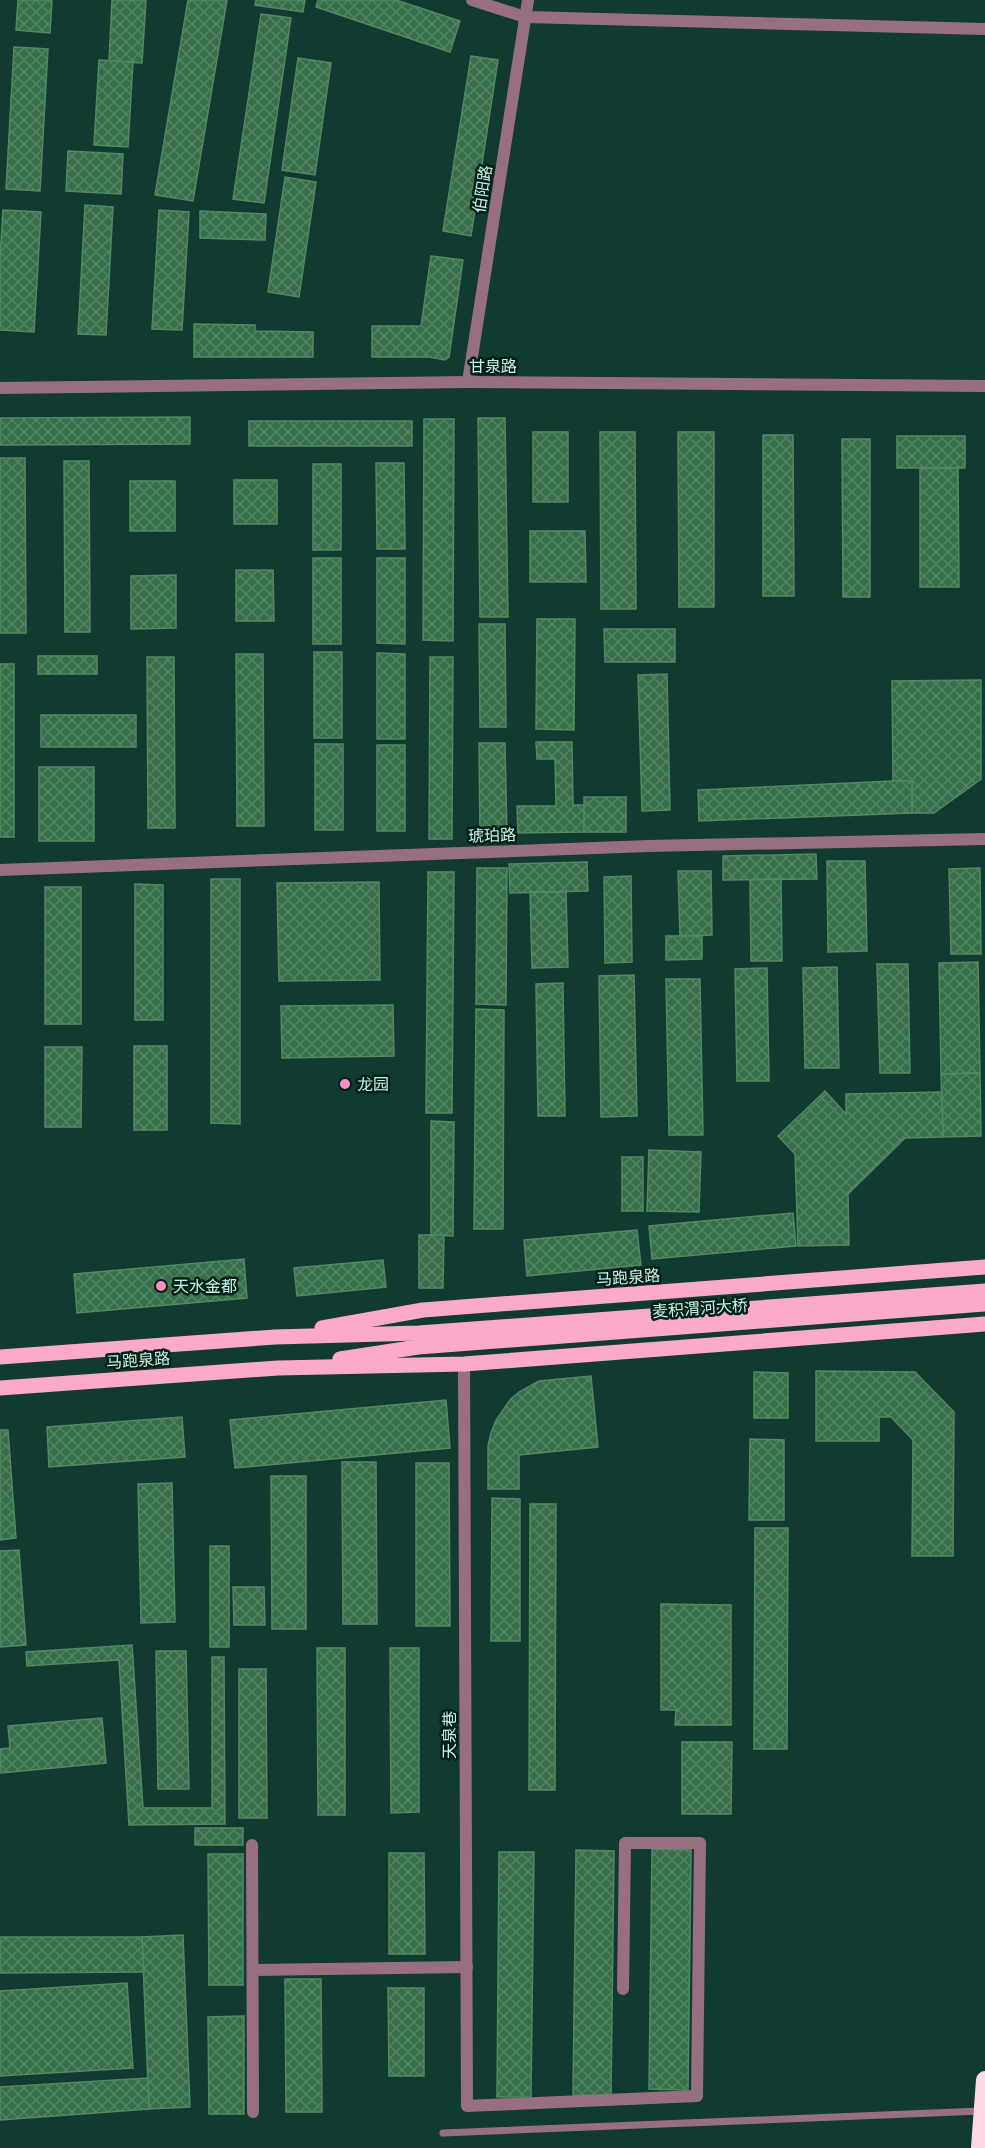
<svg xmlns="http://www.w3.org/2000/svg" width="985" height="2148" font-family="'PT Serif','Noto Sans SC',serif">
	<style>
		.building { fill: url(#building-cross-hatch); stroke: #518963; stroke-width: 1.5 }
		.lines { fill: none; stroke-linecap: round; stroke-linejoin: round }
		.lane { stroke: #976f80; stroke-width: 7 }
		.street { stroke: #976f80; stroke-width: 12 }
		.primary { stroke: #fcaacc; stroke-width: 15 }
		.highway { stroke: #ffd7e6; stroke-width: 18 }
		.poi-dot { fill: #fd8ebf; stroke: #002119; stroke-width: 2 }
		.labels { text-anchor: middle; stroke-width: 5; stroke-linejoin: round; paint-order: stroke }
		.street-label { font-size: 16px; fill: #cbf0e3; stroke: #002119 }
		.poi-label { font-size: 16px; fill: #cbf0e3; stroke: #002119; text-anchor: start }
	</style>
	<defs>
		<pattern id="building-cross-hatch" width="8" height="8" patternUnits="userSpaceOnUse" patternTransform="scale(1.5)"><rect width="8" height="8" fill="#366e49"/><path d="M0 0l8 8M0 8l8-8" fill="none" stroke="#528363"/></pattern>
	</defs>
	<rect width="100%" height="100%" fill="#113b30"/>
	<!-- building -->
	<g class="building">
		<path d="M18,0H52L50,33L16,30Z"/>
		<path d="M112,0H146L142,63L109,61Z"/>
		<path d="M188,0H227L193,201L155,195Z"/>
		<path d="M256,0H305L303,12L255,5Z"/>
		<path d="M318,0H396L460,21L450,52L316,7Z"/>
		<path d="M261,14L291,18L264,203L233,199Z"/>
		<path d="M14,47L48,49L40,191L6,189Z"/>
		<path d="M471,56L498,60L471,236L443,231Z"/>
		<path d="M298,58L331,63L315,175L282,170Z"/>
		<path d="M99,60L133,62L128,147L94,145Z"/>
		<path d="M68,151L123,154L121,194L66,191Z"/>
		<path d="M285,177L316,182L299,297L268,292Z"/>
		<path d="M85,205L113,207L106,335L78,334Z"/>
		<path d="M3,210L41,212L34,332L0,330V258Z"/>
		<path d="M159,210L189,212L182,330L152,329Z"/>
		<path d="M200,211L266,214L265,240L200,238Z"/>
		<path d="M431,256L463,260L449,357L445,360L429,357H372V326H421Z"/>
		<path d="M194,324L255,325V331L313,332V357H194Z"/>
		<path d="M190,417V444L0,445V418Z"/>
		<path d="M478,418H505L508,617H480Z"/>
		<path d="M424,419H454L453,641L423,640Z"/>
		<rect x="249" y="421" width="163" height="25"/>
		<rect x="533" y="432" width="35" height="70"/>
		<path d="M600,432H635L636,609H601Z"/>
		<path d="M678,432H714V607H679Z"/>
		<path d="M763,435H793L794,596H763Z"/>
		<rect x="897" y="436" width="68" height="32"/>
		<path d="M842,439H870V597H843Z"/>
		<path d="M0,458H25L26,633H0Z"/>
		<path d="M64,461H89L90,632H65Z"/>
		<path d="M376,463H404L405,549H377Z"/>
		<rect x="313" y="464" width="28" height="86"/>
		<path d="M920,468H958L959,587H920Z"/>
		<rect x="234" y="480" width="43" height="44"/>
		<rect x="130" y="481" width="45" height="50"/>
		<path d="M530,531H585L586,582H530Z"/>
		<rect x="313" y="558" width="28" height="86"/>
		<path d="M377,558H405V644L377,643Z"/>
		<path d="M236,570H273L274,621H236Z"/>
		<path d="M176,575V628L131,629V576Z"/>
		<path d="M537,619H575L574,730L536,729Z"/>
		<path d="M479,624H505L506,727H480Z"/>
		<path d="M604,629H675V662H605Z"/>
		<rect x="314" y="652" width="28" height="86"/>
		<path d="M377,653L405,654V739H377Z"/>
		<path d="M236,654H263L264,826H237Z"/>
		<rect x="38" y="656" width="59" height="18"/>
		<path d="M147,657H174L175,828H148Z"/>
		<path d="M430,657H453L452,839H429Z"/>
		<rect x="0" y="664" width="14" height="173"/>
		<path d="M667,674L670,810L642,811L638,675Z"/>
		<path d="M981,680V779L934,813H912V781H893L892,681Z"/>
		<rect x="41" y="715" width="95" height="32"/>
		<path d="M536,742H572L573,805H584V832L518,833L517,806H556L555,759H537Z"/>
		<path d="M479,743H505L507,837H480Z"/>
		<rect x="315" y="744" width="28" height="86"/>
		<rect x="377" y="745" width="28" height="86"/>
		<rect x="39" y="767" width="55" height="74"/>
		<path d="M893,781H912V813L699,821L698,790Z"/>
		<rect x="584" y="797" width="42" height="35"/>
		<path d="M816,854L817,879L723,880V856Z"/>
		<path d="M827,861H865L867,951L828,952Z"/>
		<path d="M587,862L588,891L510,893L509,864Z"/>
		<path d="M477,868H507L506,1005L476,1004Z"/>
		<path d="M980,868L981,954H951L949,869Z"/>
		<path d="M678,871H711L712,935L680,936Z"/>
		<path d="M428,872H454L452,1113H426Z"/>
		<path d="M631,876L632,962L605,963L604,877Z"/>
		<path d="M211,879H240V1124L211,1123Z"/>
		<path d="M781,879L782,961H751L750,880Z"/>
		<path d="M379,882L380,980L279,981L277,883Z"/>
		<path d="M135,884L163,885V1020H135Z"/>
		<rect x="45" y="887" width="36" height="137"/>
		<path d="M530,892H566L568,967L532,968Z"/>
		<path d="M666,936H702V959L666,960Z"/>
		<path d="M978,962L980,1073L941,1074L939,963Z"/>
		<path d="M877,964H908L910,1073H880Z"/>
		<path d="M837,967L839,1068H805L803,968Z"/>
		<path d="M767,968L769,1081H737L735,969Z"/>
		<path d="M634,975L637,1116L601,1117L599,976Z"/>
		<path d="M666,979H700L703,1135H669Z"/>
		<path d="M563,983L565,1116H538L536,984Z"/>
		<path d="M393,1005L394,1056L282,1058L281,1006Z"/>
		<path d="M476,1009L504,1010L503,1229H474Z"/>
		<rect x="134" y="1046" width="33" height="84"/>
		<path d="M45,1047H82L81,1127H45Z"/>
		<path d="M980,1073L981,1136L943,1137L941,1074Z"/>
		<path d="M825,1091L846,1114V1094L942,1092L943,1137L905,1138L848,1194L849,1245L798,1246L795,1154L778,1136Z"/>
		<path d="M431,1121L454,1122L453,1236L431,1235Z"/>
		<path d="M649,1150L701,1152L699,1212L647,1211Z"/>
		<rect x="622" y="1157" width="21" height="54"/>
		<path d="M793,1213L796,1246L652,1259L649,1226Z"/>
		<path d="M637,1230L641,1265L527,1276L524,1240Z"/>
		<path d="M419,1235H444L443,1288H419Z"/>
		<path d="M244,1259L247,1298L77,1313L74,1274Z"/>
		<path d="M383,1260L386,1287L297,1296L294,1268Z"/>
		<path d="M816,1371L915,1372L954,1412L953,1556H912L913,1440L891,1417H879V1441H816Z"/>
		<path d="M754,1372L788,1373V1418H754Z"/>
		<path d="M591,1376L598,1447L519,1455V1489H488V1446L491,1433L496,1420L510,1400L519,1392L539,1381Z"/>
		<path d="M446,1400L450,1448L235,1468L230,1420Z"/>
		<path d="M182,1417L185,1457L49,1467L47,1427Z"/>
		<path d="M0,1430H8L16,1538L0,1540Z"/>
		<path d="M750,1439L784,1440V1520H749Z"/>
		<path d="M342,1462H376L377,1624H343Z"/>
		<path d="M416,1463H449L450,1626H416Z"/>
		<path d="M271,1476H306V1629H272Z"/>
		<path d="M172,1483L175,1622L141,1623L138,1484Z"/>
		<path d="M492,1498L520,1499V1641H491Z"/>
		<path d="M530,1504H556L555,1790H529Z"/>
		<path d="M755,1528H788L787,1749H754Z"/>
		<rect x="210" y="1546" width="19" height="101"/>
		<path d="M19,1550L26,1645L0,1647V1551Z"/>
		<path d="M233,1587H264L265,1625H234Z"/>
		<path d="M661,1604L731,1605V1725H675L676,1710H661Z"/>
		<path d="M132,1645L143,1808H212V1657H224L225,1824L129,1825L119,1660L27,1666L26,1652Z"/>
		<path d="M317,1648H345V1815H318Z"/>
		<path d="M390,1648H419V1812L391,1813Z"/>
		<path d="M156,1651H186L189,1789H158Z"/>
		<path d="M239,1669H266L267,1818H239Z"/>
		<path d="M102,1718L106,1763L1,1773L0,1749L10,1748L8,1726Z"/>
		<path d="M682,1742H732L731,1814H682Z"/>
		<rect x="195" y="1828" width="48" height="17"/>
		<path d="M652,1849L691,1850L688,2090L649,2089Z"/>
		<path d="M576,1850L614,1851L611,2096L573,2095Z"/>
		<path d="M499,1852H534L531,2097H497Z"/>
		<path d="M389,1853H424L425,1954H389Z"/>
		<path d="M208,1854H243V1985H209Z"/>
		<path d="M183,1935L190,2107L149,2109L142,1937Z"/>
		<path d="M0,1937H142L144,1972L0,1973Z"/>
		<path d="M285,1979H321L322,2112H286Z"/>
		<path d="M127,1983L133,2068L0,2076V1991Z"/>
		<path d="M388,1988H424V2076H389Z"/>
		<path d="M244,2016V2114H209L208,2017Z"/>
		<path d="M148,2078L149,2109L0,2120V2087Z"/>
	</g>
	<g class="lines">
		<!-- lane -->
		<path class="lane" d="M443,2133L981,2111"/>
		<!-- street -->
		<g class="street">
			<path d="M472,0L525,17L985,29"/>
			<path d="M468,382L528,0"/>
			<path d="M0,388L468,382L985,386"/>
			<path d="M0,870L649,846L985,839"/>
			<path d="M464,1364L467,2106L697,2096L700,1843H625L623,1989"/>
			<path d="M252,1845L253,2112"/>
			<path d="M253,1970L467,1967"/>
		</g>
		<!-- primary -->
		<g class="primary">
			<path d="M322,1328L423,1310L985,1267"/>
			<path d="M0,1357L275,1337L419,1333L985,1291"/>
			<path d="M340,1359L418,1347L985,1304"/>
			<path d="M0,1388L278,1368L464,1364L985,1324"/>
		</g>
		<!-- highway -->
		<path class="highway" d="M980,2148L985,2080"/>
	</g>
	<!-- markers -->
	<g class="poi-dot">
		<circle cx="345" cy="1084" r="6"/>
		<circle cx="161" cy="1286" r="6"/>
	</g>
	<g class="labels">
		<!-- street labels -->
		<g class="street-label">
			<text transform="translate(482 189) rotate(-81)" y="6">伯阳路</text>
			<text x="493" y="372">甘泉路</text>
			<text transform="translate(492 835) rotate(-2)" y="6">琥珀路</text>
			<text transform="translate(628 1277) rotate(-4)" y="6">马跑泉路</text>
			<text transform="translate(700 1308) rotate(-4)" y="6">麦积渭河大桥</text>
			<text transform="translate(138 1360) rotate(-4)" y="6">马跑泉路</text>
			<text transform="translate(449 1735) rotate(-90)" y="6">天泉巷</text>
		</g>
		<!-- poi labels -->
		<g class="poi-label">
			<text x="357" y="1090">龙园</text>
			<text x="173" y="1292">天水金都</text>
		</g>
	</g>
</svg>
